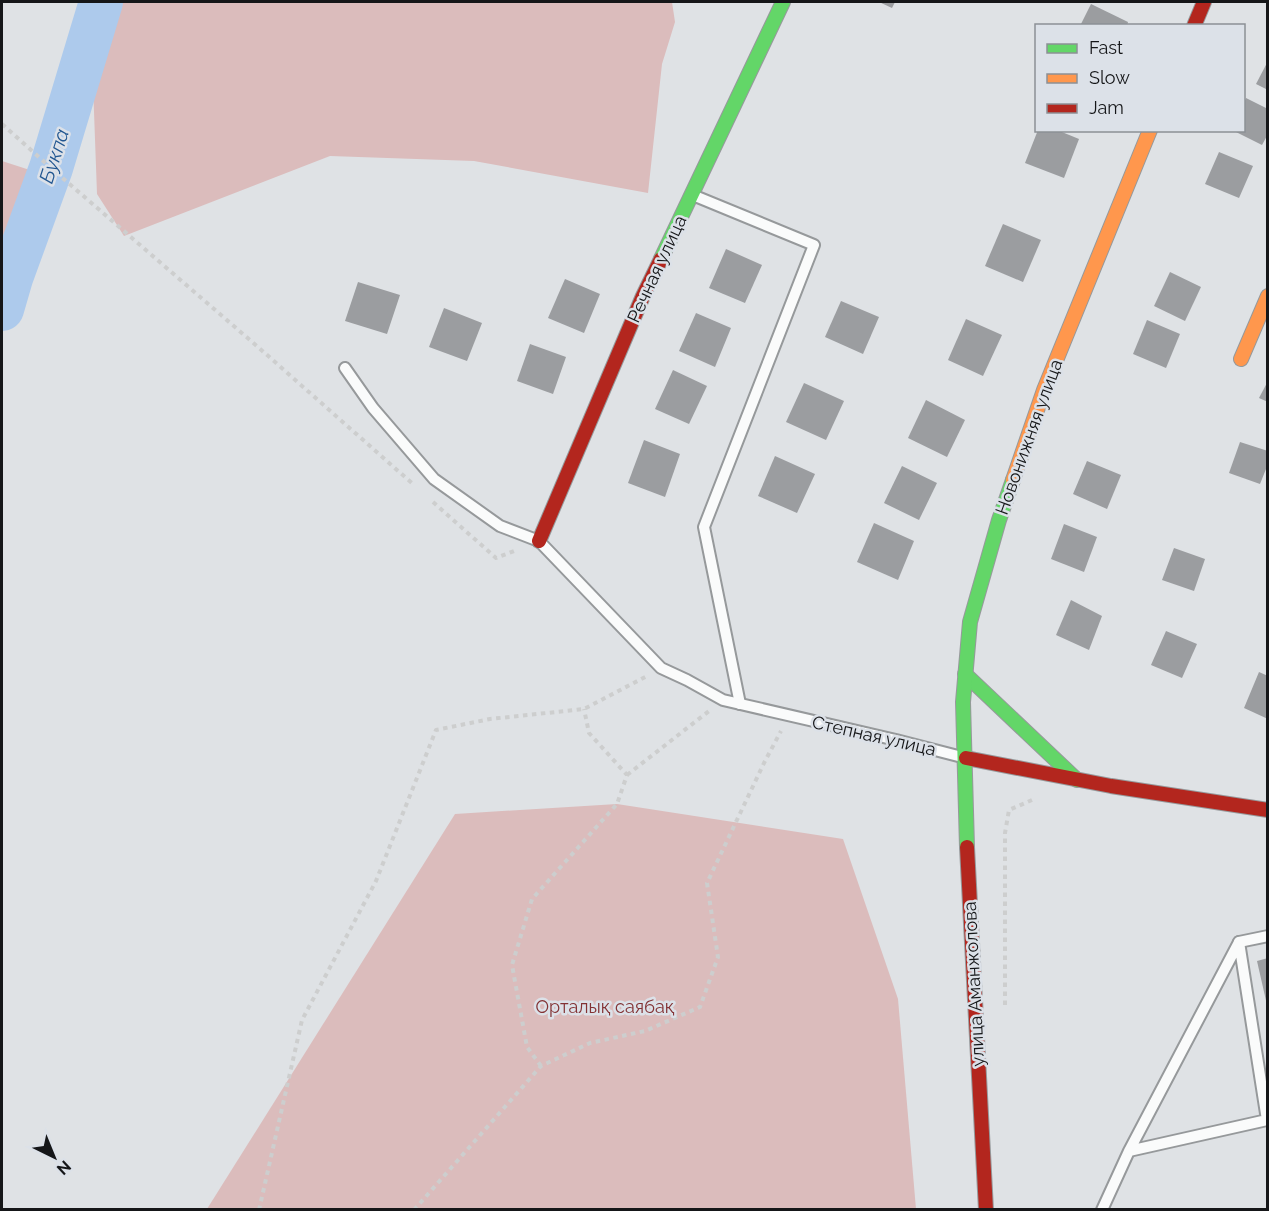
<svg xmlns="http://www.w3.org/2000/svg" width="1269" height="1211" font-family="Raleway,sans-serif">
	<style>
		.green { fill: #dbbcbc }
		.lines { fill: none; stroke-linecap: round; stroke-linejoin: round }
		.river { stroke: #adcaec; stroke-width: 44 }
		.building { fill: #9b9da0 }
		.lane-casing { stroke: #96999b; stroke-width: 14 }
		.fast-casing { stroke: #96999b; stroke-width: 16 }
		.slow-casing { stroke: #96999b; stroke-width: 16 }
		.jam-casing { stroke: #96999b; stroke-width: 16 }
		.path { stroke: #cdcece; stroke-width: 4; stroke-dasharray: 4.5 4.5; stroke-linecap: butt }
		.lane { stroke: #fafbfb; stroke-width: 10 }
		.fast { stroke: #63d668; stroke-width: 14 }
		.slow { stroke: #ff974d; stroke-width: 14 }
		.jam { stroke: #b3261e; stroke-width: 14 }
		.labels { text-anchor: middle; stroke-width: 5; stroke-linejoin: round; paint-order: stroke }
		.street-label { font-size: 18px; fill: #151618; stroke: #dce1e8 }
		.park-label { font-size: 18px; fill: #833234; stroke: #dce1e8 }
		.water-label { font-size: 20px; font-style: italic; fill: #225791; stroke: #dce1e8 }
	</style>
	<rect width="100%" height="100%" fill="#dfe2e5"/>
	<!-- green -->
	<g class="green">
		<path d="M90,2H672L675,22L662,64L648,193L474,161L330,156L124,236L97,194Z"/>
		<path d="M2,161L36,172L2,274Z"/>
		<path d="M617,804L843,839L898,999L916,1209H207L455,814Z"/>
	</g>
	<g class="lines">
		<!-- river -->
		<path class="river" d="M2,309L11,278L51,168L101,2"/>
	</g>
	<!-- building -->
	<g class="building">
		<path d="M879,2H895L892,8Z"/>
		<path d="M1091,4L1128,22L1127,26H1080Z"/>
		<path d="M1268,61V90L1256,84Z"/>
		<path d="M1246,98L1268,109V134L1262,145L1232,130H1244V103Z"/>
		<path d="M1038,130H1057L1079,139L1064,178L1025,163Z"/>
		<path d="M1219,152L1253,166L1239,198L1205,184Z"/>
		<path d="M1003,224L1041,240L1023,282L985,266Z"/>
		<path d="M726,249L762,265L745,303L709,288Z"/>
		<path d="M1170,272L1201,287L1185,321L1154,306Z"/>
		<path d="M565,279L600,294L584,333L548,318Z"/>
		<path d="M358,282L400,295L387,334L345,321Z"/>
		<path d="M841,301L879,317L863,354L825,337Z"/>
		<path d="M444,308L482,323L467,361L429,347Z"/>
		<path d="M696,313L731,328L715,367L679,351Z"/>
		<path d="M966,319L1002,335L983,376L948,360Z"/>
		<path d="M1147,320L1180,334L1166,368L1133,354Z"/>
		<path d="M530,344L566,357L553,394L517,381Z"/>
		<path d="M673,370L707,386L689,424L655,409Z"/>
		<path d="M1268,381V402L1259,398Z"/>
		<path d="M804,383L844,401L826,440L786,422Z"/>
		<path d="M926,400L965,420L947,457L908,438Z"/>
		<path d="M644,440L680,454L665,497L628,483Z"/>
		<path d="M1240,442L1268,451V464L1260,484L1229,473Z"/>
		<path d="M775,456L815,474L797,513L758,496Z"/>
		<path d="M1087,461L1121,475L1107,509L1073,494Z"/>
		<path d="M902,466L937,483L919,520L884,503Z"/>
		<path d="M874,523L914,541L898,580L857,562Z"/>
		<path d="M1064,524L1097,537L1084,572L1051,559Z"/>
		<path d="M1174,548L1205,559L1194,591L1162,580Z"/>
		<path d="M1071,600L1102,616L1089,650L1056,635Z"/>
		<path d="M1166,631L1197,644L1182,678L1151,665Z"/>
		<path d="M1259,672L1268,676V719L1244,708Z"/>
		<path d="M1268,958V1005H1267L1257,961Z"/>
	</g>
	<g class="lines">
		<!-- lane casing -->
		<g class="lane-casing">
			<g id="lane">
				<path d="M695,196L814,245L704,527L740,704"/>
				<path d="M345,368L373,408L434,479L500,526L539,541L661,668L687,680L723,700L896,740L962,757"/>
				<path d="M1239,942L1268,936"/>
				<path d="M1102,1210L1129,1151L1239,942L1267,1120L1129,1151"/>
			</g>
		</g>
		<!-- fast casing -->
		<g class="fast-casing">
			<g id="fast">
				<path d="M661,259L783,2"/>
				<path d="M965,674L1077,780"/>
				<path d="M967,847L963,702L970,622L999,520L1013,480"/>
			</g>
		</g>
		<!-- slow casing -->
		<g class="slow-casing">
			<g id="slow">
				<path d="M1241,359L1268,296"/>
				<path d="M1013,480L1044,390L1150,130"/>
			</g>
		</g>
		<!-- jam casing -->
		<g class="jam-casing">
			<g id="jam">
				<path d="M1194,26L1204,2"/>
				<path d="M539,541L643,296L661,259"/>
				<path d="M966,758L1111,786L1268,810"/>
				<path d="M967,847L986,1210"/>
			</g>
		</g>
		<!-- path -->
		<g class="path">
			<path d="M2,124L51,168L258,347L414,485"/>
			<path d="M433,502L496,558L514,551"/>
			<path d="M627,775L709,711"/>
			<path d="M1005,1005V833L1009,810L1032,800"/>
			<path d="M541,1066L527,1047L512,965L532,899L617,804L627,775L589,733L584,709"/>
			<path d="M259,1210L302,1020L376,881L436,730L490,719L584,709L647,676"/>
			<path d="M414,1210L541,1066L590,1043L645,1031L700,1007L718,957L707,883L764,763L781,731"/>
		</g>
		<!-- lane -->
		<use href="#lane" class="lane"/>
		<!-- fast -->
		<use href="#fast" class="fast"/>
		<!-- slow -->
		<use href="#slow" class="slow"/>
		<!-- jam -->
		<use href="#jam" class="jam"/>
	</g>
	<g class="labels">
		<!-- street labels -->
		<g class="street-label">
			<text transform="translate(657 269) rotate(-65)" y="6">Речная улица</text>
			<text transform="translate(1029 437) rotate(-70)" y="6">Новонижняя улица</text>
			<text transform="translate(874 736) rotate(13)" y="6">Степная улица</text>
			<text transform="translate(974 984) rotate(-93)" y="6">улица Аманжолова</text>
		</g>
		<!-- park labels -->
		<g class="park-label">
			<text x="605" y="1013">Орталық саябақ</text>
		</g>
		<!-- water labels -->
		<g class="water-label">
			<text transform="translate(54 156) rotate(-72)" y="7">Букпа</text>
		</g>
	</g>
	<!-- border -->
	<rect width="1269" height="1211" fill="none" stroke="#151618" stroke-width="6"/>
	<!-- legend -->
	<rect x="1035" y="24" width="210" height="108" fill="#dce1e8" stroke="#8c9095" stroke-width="1.5"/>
	<rect x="1047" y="44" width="30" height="9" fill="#63d668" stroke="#8c9095" stroke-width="1.5"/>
	<text x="1089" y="54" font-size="18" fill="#151618">Fast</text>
	<rect x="1047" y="74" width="30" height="9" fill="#ff974d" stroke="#8c9095" stroke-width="1.5"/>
	<text x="1089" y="84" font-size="18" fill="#151618">Slow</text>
	<rect x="1047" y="104" width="30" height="9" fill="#b3261e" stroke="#8c9095" stroke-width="1.5"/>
	<text x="1089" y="114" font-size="18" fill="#151618">Jam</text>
	<!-- north arrow -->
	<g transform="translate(54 1157) rotate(137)" stroke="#dce1e8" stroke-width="4.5" paint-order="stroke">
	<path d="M0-4.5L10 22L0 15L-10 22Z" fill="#151618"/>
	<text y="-9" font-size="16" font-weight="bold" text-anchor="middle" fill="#151618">N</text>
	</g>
</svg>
